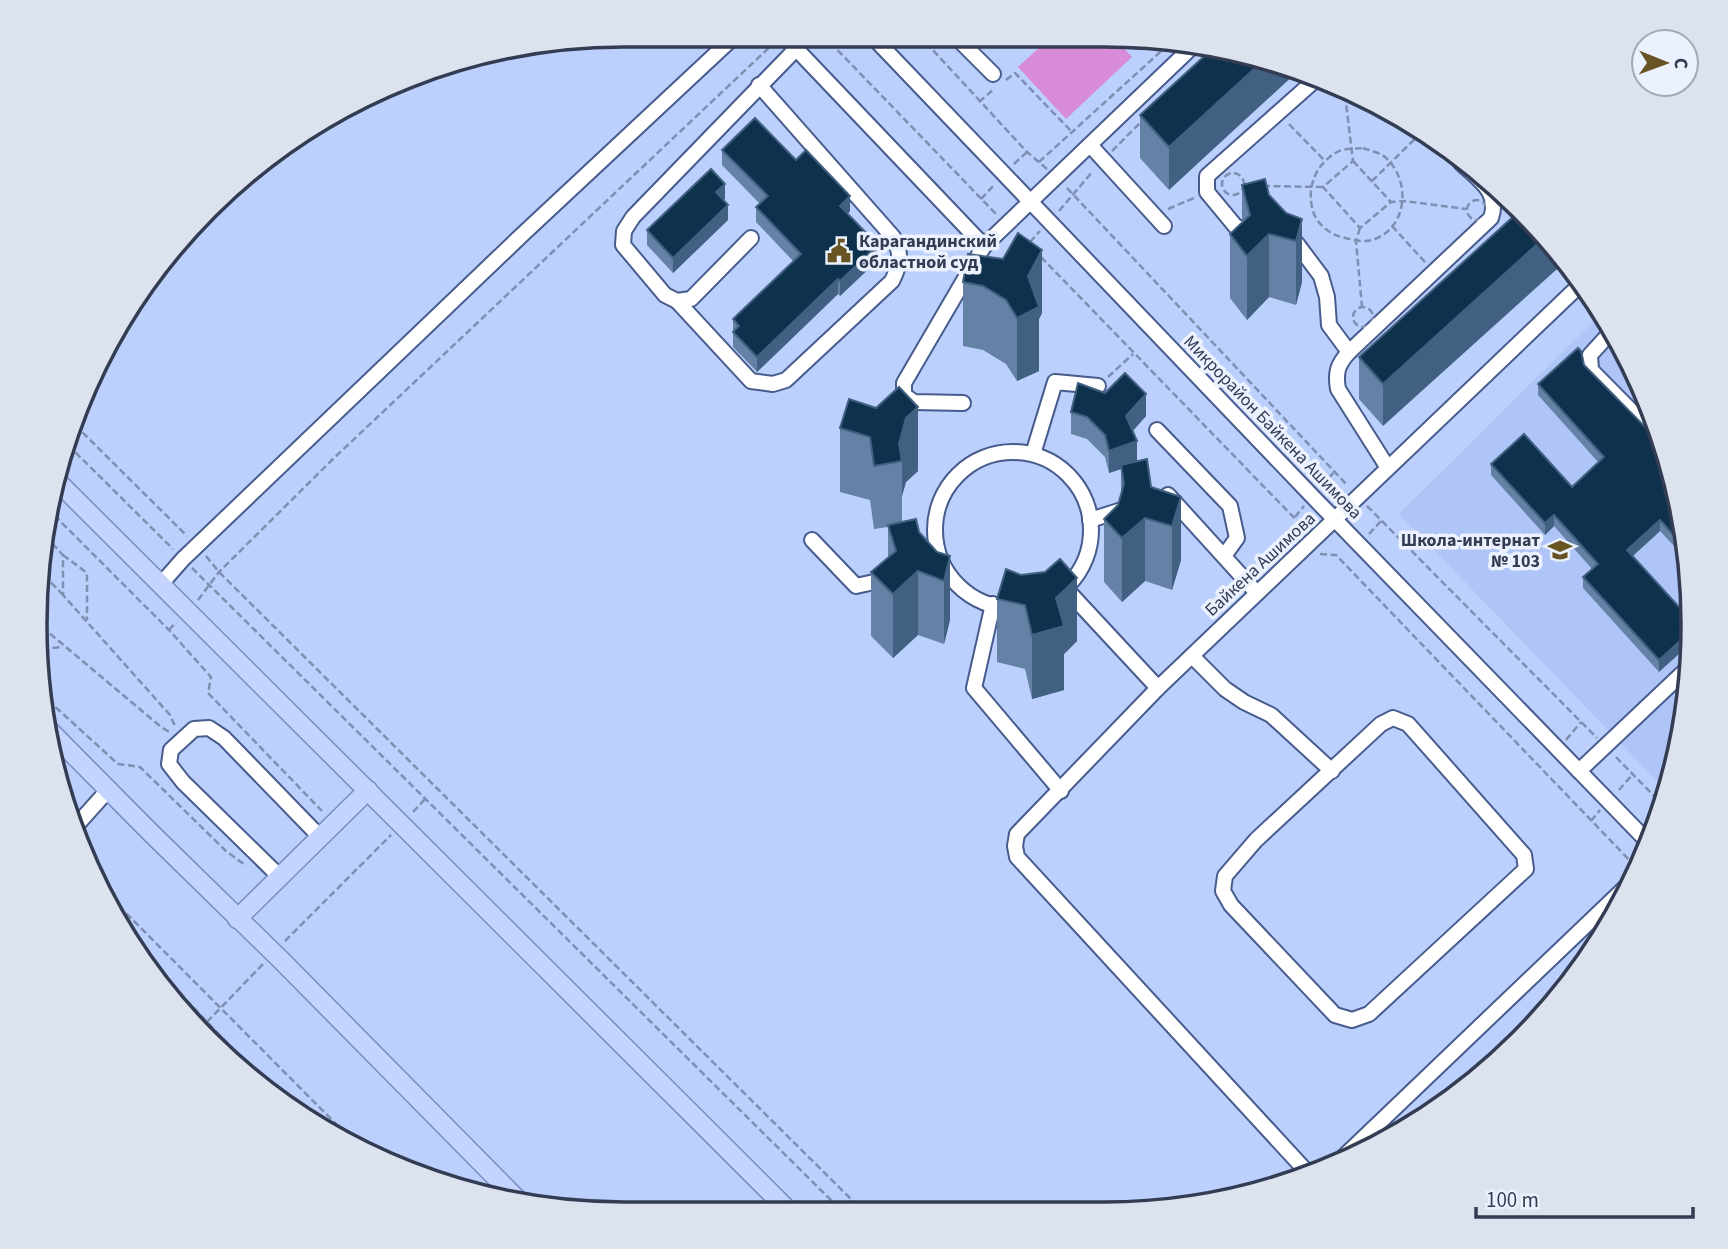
<svg xmlns="http://www.w3.org/2000/svg" width="1728" height="1249" font-family="'Source Sans 3',sans-serif">
	<style>
		.built { fill: #afc5f8 }
		.pitch { fill: #d88bd8 }
		.lines { fill: none; stroke-linecap: round; stroke-linejoin: round }
		.minor-casing { stroke: #475b8d; stroke-width: 18 }
		.major-casing { stroke: #778dc2; stroke-width: 21 }
		.path { stroke: #7f8fb2; stroke-width: 2.5; stroke-dasharray: 7 3.5; stroke-linecap: butt }
		.minor { stroke: #fff; stroke-width: 14 }
		.major { stroke: #c4d4fe; stroke-width: 18 }
		.wall { fill: #6581a6 }
		.shaded-wall { fill: #426182 }
		.building { fill: #0e324e; stroke: #426182; stroke-width: 2 }
		.labels { text-anchor: middle; stroke-width: 7; stroke-linejoin: round; paint-order: stroke }
		.poi-label { font-size: 18px; font-weight: bold; fill: #333c53; stroke: #ebf1fd; text-anchor: start }
		.street-label { font-size: 18px; fill: #333c53; stroke: #ebf1fd }
		.rim { fill: none; stroke: #333c53; stroke-width: 3.5 }
	</style>
	<rect width="100%" height="100%" fill="#bcd0fd"/>
	<!-- built -->
	<path class="built" d="M1601,314L1632,363L1673,472L1692,586L1688,701L1667,791L1399,514Z"/>
	<!-- pitch -->
	<path class="pitch" d="M1053,35L1112,36L1132,57L1066,119L1018,67Z"/>
	<g class="lines">
		<!-- minor casing -->
		<g class="minor-casing">
			<g id="minor">
				<path d="M783,35L984,246L1192,47"/>
				<path d="M871,35L1313,497L1649,843"/>
				<path d="M954,35L993,74"/>
				<path d="M1090,145L1164,226"/>
				<path d="M1253,231L1236,227L1207,192V176L1314,81"/>
				<path d="M751,238L691,299L677,301L665,295L623,245L624,231L633,217L796,49"/>
				<path d="M1289,239L1297,244L1321,276L1327,297L1329,325L1349,352"/>
				<path d="M677,301L751,381L773,384L786,380L892,281C901,263 902,254 893,237L759,85"/>
				<path d="M1612,331L1590,355L1591,370L1662,442"/>
				<path d="M963,403L914,402L904,395V383L984,246"/>
				<path d="M1157,430L1230,506L1237,538L1224,556"/>
				<circle cx="1013" cy="530" r="78"/>
				<path d="M1033,454L1055,382L1098,386"/>
				<path d="M1388,468L1338,389C1335,372 1338,364 1349,352L1491,218C1500,192 1479,180 1461,163"/>
				<path d="M1168,495L1257,593"/>
				<path d="M1090,520L1125,509"/>
				<path d="M812,540L856,586L888,579"/>
				<path d="M161,584L183,559L524,233L736,35"/>
				<path d="M1066,589L1158,688"/>
				<path d="M993,604L974,688L1061,791"/>
				<path d="M1192,656L1225,689L1244,702L1271,715L1332,771"/>
				<path d="M1393,718L1408,724L1524,855L1526,869L1369,1014L1352,1020L1335,1015L1231,905L1223,891L1225,876L1256,840L1381,724Z"/>
				<path d="M1579,771L1689,667"/>
				<path d="M74,828L109,789"/>
				<path d="M280,877L183,782L169,764L171,750L194,729L209,728L224,738L320,837"/>
				<path d="M1334,1166L1630,883"/>
				<path d="M1317,1172H1307L1017,857L1015,846L1017,834L1158,688L1582,283"/>
			</g>
		</g>
		<!-- major casing -->
		<g class="major-casing">
			<g id="major">
				<path d="M56,480L789,1211"/>
				<path d="M47,728L150,832L282,961L520,1202"/>
				<path d="M237,919L368,790"/>
			</g>
		</g>
		<!-- path -->
		<g class="path">
			<path d="M823,35L996,214"/>
			<path d="M919,35L1027,152L1047,169"/>
			<path d="M1006,80L1015,73L1072,132"/>
			<path d="M1345,95L1353,161L1323,187L1360,228L1391,202L1404,201L1466,209"/>
			<path d="M979,102L995,88"/>
			<path d="M1289,124L1325,161"/>
			<path d="M1363,148C1371,151 1382,153 1387,159C1411,182 1407,227 1375,239C1363,244 1349,239 1338,236C1327,232 1316,222 1313,211C1306,187 1316,164 1337,152C1344,148 1355,149 1363,148Z"/>
			<path d="M1112,151L1142,121"/>
			<path d="M1353,161L1391,202"/>
			<path d="M1039,162L1169,44"/>
			<path d="M1014,164L1027,152"/>
			<circle cx="1233" cy="184" r="11"/>
			<path d="M1372,181L1423,131"/>
			<path d="M1263,186L1323,187"/>
			<path d="M1067,188L1348,486"/>
			<path d="M981,199L995,184"/>
			<circle cx="1477" cy="210" r="10"/>
			<path d="M1168,209L1194,198"/>
			<path d="M1059,211L1093,171"/>
			<path d="M1392,226L1425,262"/>
			<path d="M1360,228L1356,241L1362,307"/>
			<path d="M1030,242L1040,231"/>
			<path d="M1041,257L1304,528"/>
			<circle cx="1363" cy="317" r="10"/>
			<path d="M1108,377L1133,354"/>
			<path d="M75,425L187,536"/>
			<path d="M68,445L173,549"/>
			<path d="M1322,486L1334,472"/>
			<path d="M1367,506L1597,738"/>
			<path d="M47,508L169,630L211,677L208,693L322,811"/>
			<path d="M1295,517L1304,506"/>
			<path d="M1369,534L1381,521"/>
			<path d="M45,536L63,555V595L170,715L176,728"/>
			<path d="M1320,554L1336,555L1637,868"/>
			<path d="M63,555L87,573V620"/>
			<path d="M206,556L219,572L863,1211"/>
			<path d="M192,568L842,1211"/>
			<path d="M44,575L63,595"/>
			<path d="M198,600L219,572L333,459L774,43"/>
			<path d="M42,627L161,727L171,733"/>
			<path d="M169,630L176,622"/>
			<path d="M42,649L63,647"/>
			<path d="M40,693L118,764L140,767L226,851L245,865"/>
			<path d="M1566,740L1581,722"/>
			<path d="M1616,757L1664,806"/>
			<path d="M1619,790L1633,774"/>
			<path d="M413,812L425,799"/>
			<path d="M1591,821L1600,810"/>
			<path d="M104,891L359,1147"/>
			<path d="M285,941L391,835"/>
			<path d="M136,947L281,1100"/>
			<path d="M207,1022L263,964"/>
		</g>
		<!-- minor -->
		<use href="#minor" class="minor"/>
		<!-- major -->
		<use href="#major" class="major"/>
	</g>
	<!-- wall -->
	<g class="wall">
		<path d="M1212,49L1169,190L1140,158V115Z"/>
		<path d="M722,150L796,160L850,211L848,214L878,260L840,296L838,294L757,372L733,347V319L793,261L756,222V207L760,204L722,165Z"/>
		<path d="M1242,185L1269,195L1286,213L1302,219V282L1296,305L1269,297L1247,320L1230,298V234L1242,223Z"/>
		<path d="M725,199L724,200L728,220L673,273L647,245V230Z"/>
		<path d="M1516,214L1383,426L1359,399V357Z"/>
		<path d="M968,254L1042,313L1039,319V371L1017,381L1006,364L983,350L963,346V282Z"/>
		<path d="M1584,365L1673,472L1688,561L1660,531L1633,556L1691,620L1659,672L1583,588V577L1592,569L1554,526L1545,535L1491,475V464L1572,487L1599,463L1538,395V384Z"/>
		<path d="M876,408L918,471L906,482L902,496V522L919,532L937,552L950,556V620L944,644L918,635L893,658L871,636V572L888,557V527L874,529L870,500L840,492V428Z"/>
		<path d="M1071,412L1146,416L1133,431L1137,462L1151,487L1181,497V560L1172,590L1145,581L1122,602L1104,582V519L1118,505L1121,495V469L1109,473L1105,457L1087,439L1071,434Z"/>
		<path d="M1006,569L1077,641L1064,654V690L1032,699L1025,669L997,662V599Z"/>
	</g>
	<!-- shaded-wall -->
	<g class="shaded-wall">
		<path d="M1265,59L1296,73L1169,190V147Z"/>
		<path d="M725,184V199L716,207V192Z"/>
		<path d="M850,196V211L840,221V206Z"/>
		<path d="M728,205V220L673,273V258Z"/>
		<path d="M1302,219V282L1296,305V241Z"/>
		<path d="M1269,234V297L1247,320V256Z"/>
		<path d="M1543,239L1566,261L1383,426V384Z"/>
		<path d="M878,245V260L840,296V281Z"/>
		<path d="M1042,250V313L1039,319V371L1017,381V318L1028,276Z"/>
		<path d="M838,279V294L757,372V357Z"/>
		<path d="M1146,394V416L1126,438V416Z"/>
		<path d="M918,407V471L906,482L902,496V461L899,444L906,418Z"/>
		<path d="M1137,441V463L1121,465V469L1109,473V451Z"/>
		<path d="M1181,497V560L1172,590V526Z"/>
		<path d="M1554,515V526L1545,535V523Z"/>
		<path d="M1145,518V581L1122,602V538Z"/>
		<path d="M1660,520V531L1627,561V550Z"/>
		<path d="M950,556V620L944,644V581Z"/>
		<path d="M918,571V635L893,658V594Z"/>
		<path d="M1077,578V641L1064,654V690L1032,699V635L1056,598Z"/>
		<path d="M1690,632V644L1659,672V660Z"/>
	</g>
	<!-- building -->
	<g class="building">
		<path d="M1212,49L1256,55L1265,59L1169,147L1140,115Z"/>
		<path d="M755,118L796,160L806,150L850,196L840,206L878,245L840,281L838,279L757,357L733,332L739,326L733,319L801,254L756,207L768,196L722,150Z"/>
		<path d="M711,169L725,184L716,192L728,205L673,258L647,230Z"/>
		<path d="M1265,179L1269,195L1286,213L1302,219L1296,241L1269,234L1247,256L1230,234L1250,215L1242,185Z"/>
		<path d="M1516,214L1543,239L1383,384L1359,357Z"/>
		<path d="M1018,233L1042,250L1028,276L1039,307L1017,318L1006,300L983,286L963,282L968,254L1003,259Z"/>
		<path d="M1578,348L1581,351L1584,365L1655,437L1661,440L1673,472L1685,548L1660,520L1627,550L1691,620L1690,632L1659,660L1583,577L1598,564L1554,515L1545,523L1491,464L1524,434L1572,487L1604,457L1538,384Z"/>
		<path d="M1125,373L1146,394L1126,416L1137,441L1109,451L1105,435L1087,417L1071,412L1078,383L1105,393Z"/>
		<path d="M899,387L918,407L906,418L899,444L902,461L874,466L870,437L840,428L849,399L876,408Z"/>
		<path d="M1147,459L1151,487L1181,497L1172,526L1145,518L1122,538L1104,519L1118,505L1124,484L1121,465Z"/>
		<path d="M916,519L919,532L937,552L950,556L944,581L918,571L893,594L871,572L896,551L888,525Z"/>
		<path d="M1060,559L1077,578L1056,598L1064,626L1032,635L1025,605L997,599L1006,569L1021,575L1045,572Z"/>
	</g>
	<!-- icons -->
	<defs>
		<g id="civic-bare" transform="scale(1.89)"><path d="M-.6-6.5H3V-4.5H.6V-3L4-1V1h2V6H-6V1h2V-1L-.6-3ZM-1.2 2.5V6h2.4V2.5Z" fill="#685422" stroke="#ebf1fd" stroke-width="2.5" paint-order="stroke"/></g>
		<g id="school-bare" transform="scale(1.89)"><path d="M0-5L7-2L0 1L-7-2ZM-4 1L0 2.5L4 1V4Q0 6-4 4Z" fill="#685422" stroke="#ebf1fd" stroke-width="2.5" paint-order="stroke"/></g>
	</defs>
	<g fill-rule="evenodd">
		<use href="#civic-bare" x="839" y="251"/>
		<use href="#school-bare" x="1560" y="550"/>
	</g>
	<g class="labels">
		<!-- poi labels -->
		<g class="poi-label">
			<text x="859" y="247">Карагандинский<tspan x="859" dy="21">областной суд</tspan></text>
			<text x="1540" y="546" text-anchor="end">Школа-интернат<tspan x="1540" dy="21">№ 103</tspan></text>
		</g>
		<!-- street labels -->
		<g class="street-label">
			<text transform="translate(1273 427) rotate(46)" y="6">Микрорайон Байкена Ашимова</text>
			<text transform="translate(1260 564) rotate(-43)" y="6">Байкена Ашимова</text>
		</g>
	</g>
	<!-- crop -->
	<path d="M0 0H1728V1249H0ZM624 47H1104A577 577 0 0 1 1681 624V625A577 577 0 0 1 1104 1202H624A577 577 0 0 1 47 625V624A577 577 0 0 1 624 47Z" fill="#dce3ef" fill-rule="evenodd"/>
	<path class="rim" d="M624 47H1104A577 577 0 0 1 1681 624V625A577 577 0 0 1 1104 1202H624A577 577 0 0 1 47 625V624A577 577 0 0 1 624 47Z"/>
	<!-- north arrow -->
	<g transform="translate(1665 63) rotate(91)"><circle r="33" fill="#ebf1fd" stroke="#a1a9b9" stroke-width="2"/>
	<path d="M0-5L12 26L0 18L-12 26Z" fill="#685422"/>
	<text y="-10" font-size="19" font-weight="bold" text-anchor="middle" fill="#333c53">С</text>
	</g>
	<!-- scale -->
	<path d="M1476 1207v10h217v-10" fill="none" stroke="#333c53" stroke-width="3.5"/>
	<text x="1486" y="1207" font-size="21" fill="#333c53" stroke="#ebf1fd" stroke-width="5" paint-order="stroke">100 m</text>
</svg>
